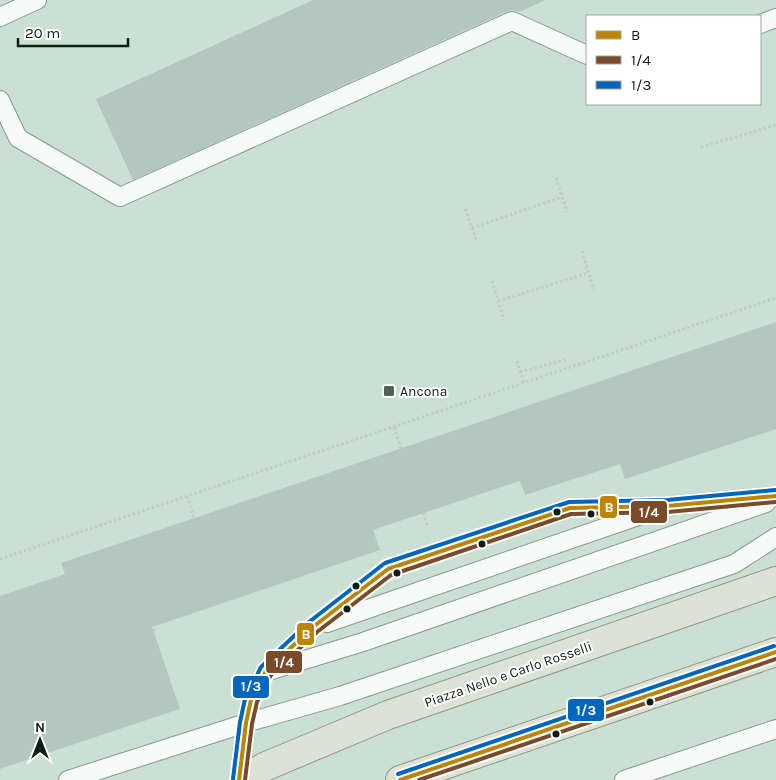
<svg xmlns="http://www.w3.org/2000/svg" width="776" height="780" font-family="Karla,sans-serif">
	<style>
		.building { fill: #b3c6bf }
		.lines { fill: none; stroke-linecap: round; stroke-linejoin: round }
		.service-casing { stroke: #879990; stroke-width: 20 }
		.primary-casing { stroke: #8f977f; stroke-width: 30 }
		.path { stroke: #c5cbc7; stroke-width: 3; stroke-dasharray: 2.5 2.5; stroke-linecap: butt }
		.service { stroke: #f7faf9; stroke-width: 18 }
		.primary { stroke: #dee1d5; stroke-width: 28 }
		.bus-1-casing { stroke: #fff; stroke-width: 8 }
		.bus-2-casing { stroke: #fff; stroke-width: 8 }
		.bus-3-casing { stroke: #fff; stroke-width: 8 }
		.bus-1 { stroke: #bd8405; stroke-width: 4 }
		.bus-2 { stroke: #7a4b2a; stroke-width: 4 }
		.bus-3 { stroke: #0065bd; stroke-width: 4 }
		.poi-dot { fill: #506158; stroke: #fff; stroke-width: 2 }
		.bus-dot { fill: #0e1d15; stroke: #fff; stroke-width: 2 }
		.labels { text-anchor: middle; stroke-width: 4; stroke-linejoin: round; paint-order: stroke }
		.poi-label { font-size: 14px; fill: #0e1d15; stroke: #fff; text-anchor: start }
		.street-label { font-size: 14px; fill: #0e1d15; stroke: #fff }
		.line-badge { stroke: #fff; stroke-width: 2 }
		.badge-label { font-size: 14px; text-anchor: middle; font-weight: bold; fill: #fff }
	</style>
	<rect width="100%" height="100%" fill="#cae0d4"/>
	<!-- building -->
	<g class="building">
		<path d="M313,0H546L519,12L512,10L508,11L133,180L96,99Z"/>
		<path d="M776,322V429L625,479L620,464L525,495L520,481L373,530L380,550L152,627L180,709L0,769V596L65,574L61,563Z"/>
	</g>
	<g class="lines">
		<!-- service casing -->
		<g class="service-casing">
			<g id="service">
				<path d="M0,17L37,0"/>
				<path d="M760,24L776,18"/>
				<path d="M0,100L18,138L120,197L512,21L587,55"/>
				<path d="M327,623L650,512"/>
				<path d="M272,670L363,642L766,503"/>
				<path d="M68,780L246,723L340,696L734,564L776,537"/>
				<path d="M239,780L246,723L251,700L257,686L266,671L313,627L388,569L570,508L667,506L776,496"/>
				<path d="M624,780L776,729"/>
			</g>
		</g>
		<!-- primary casing -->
		<g class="primary-casing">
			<g id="primary">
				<path d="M245,780L264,767L388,715L776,581"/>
				<path d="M400,780L776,652"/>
			</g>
		</g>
		<!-- path -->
		<g class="path">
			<path d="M701,147L776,125"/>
			<path d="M556,178L567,212"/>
			<path d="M465,209L477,242"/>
			<path d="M472,228L562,197"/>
			<path d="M582,251L594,290"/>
			<path d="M492,281L504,320"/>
			<path d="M498,301L588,273"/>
			<path d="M517,361L524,383"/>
			<path d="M520,372L568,359"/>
			<path d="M394,427L401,449"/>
			<path d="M187,496L194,518"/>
			<path d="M423,513L428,527"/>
			<path d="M0,559L776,298"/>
			<path d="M153,631L158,629"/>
		</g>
		<!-- service -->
		<use href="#service" class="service"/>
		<!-- primary -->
		<use href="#primary" class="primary"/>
		<!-- bus-1 casing -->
		<g class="bus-1-casing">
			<g id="bus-1">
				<path d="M239,780L246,723L251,700L266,671L313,627L388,569L570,508L667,506L776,496"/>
				<path d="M400,780L776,652"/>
			</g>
		</g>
		<!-- bus-2 casing -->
		<g class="bus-2-casing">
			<g id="bus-2">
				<path d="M245,780L252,724L257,702L271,675L317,632L391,575L571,514L668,512L776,502"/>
				<path d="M419,780L776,659"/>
			</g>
		</g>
		<!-- bus-3 casing -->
		<g class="bus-3-casing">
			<g id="bus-3">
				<path d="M398,774L774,646"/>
				<path d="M233,779L240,722L245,699L261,667L309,622L385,563L569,502L667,500L775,490"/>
			</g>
		</g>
		<!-- bus-1 -->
		<use href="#bus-1" class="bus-1"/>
		<!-- bus-2 -->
		<use href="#bus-2" class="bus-2"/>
		<!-- bus-3 -->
		<use href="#bus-3" class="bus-3"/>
	</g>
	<!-- markers -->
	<rect class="poi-dot" x="383" y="385" width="12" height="12" rx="2.5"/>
	<g class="bus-dot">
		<circle cx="557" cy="512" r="4.5"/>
		<circle cx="591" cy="514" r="4.5"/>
		<circle cx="482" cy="544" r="4.5"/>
		<circle cx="397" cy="573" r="4.5"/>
		<circle cx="356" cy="586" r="4.5"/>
		<circle cx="347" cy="609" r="4.5"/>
		<circle cx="650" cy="702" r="4.5"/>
		<circle cx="556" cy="734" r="4.5"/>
	</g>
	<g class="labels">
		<!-- poi labels -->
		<g class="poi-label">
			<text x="400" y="396">Ancona</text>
		</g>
		<!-- street labels -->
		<g class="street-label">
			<text transform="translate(508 674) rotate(-19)" y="5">Piazza Nello e Carlo Rosselli</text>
		</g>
	</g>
	<g class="line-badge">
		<rect x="599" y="495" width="19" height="24" rx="5" fill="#bd8405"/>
		<rect x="630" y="500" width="38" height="24" rx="5" fill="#7a4b2a"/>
		<rect x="296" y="622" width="19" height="24" rx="5" fill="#bd8405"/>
		<rect x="265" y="650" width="38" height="24" rx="5" fill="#7a4b2a"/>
		<rect x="232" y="675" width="38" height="24" rx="5" fill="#0065bd"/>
		<rect x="567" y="698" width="38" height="24" rx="5" fill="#0065bd"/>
	</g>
	<g class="badge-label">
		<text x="609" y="512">B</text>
		<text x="649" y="517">1/4</text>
		<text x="306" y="639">B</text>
		<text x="284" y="667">1/4</text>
		<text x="251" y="691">1/3</text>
		<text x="586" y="715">1/3</text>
	</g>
	<!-- legend -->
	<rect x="586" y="15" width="175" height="90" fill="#ffffff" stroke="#9fa5a1"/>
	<rect x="596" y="31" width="25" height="8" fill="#bd8405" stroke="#9fa5a1"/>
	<text x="631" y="40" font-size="15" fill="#0e1d15">B</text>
	<rect x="596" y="56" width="25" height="8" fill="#7a4b2a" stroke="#9fa5a1"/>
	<text x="631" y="65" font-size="15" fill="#0e1d15">1/4</text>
	<rect x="596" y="81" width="25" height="8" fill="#0065bd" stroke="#9fa5a1"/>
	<text x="631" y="90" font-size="15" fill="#0e1d15">1/3</text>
	<!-- north arrow -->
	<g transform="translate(40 740)" stroke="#ffffff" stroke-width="4" paint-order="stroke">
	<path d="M0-4L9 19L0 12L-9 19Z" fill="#0e1d15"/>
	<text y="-8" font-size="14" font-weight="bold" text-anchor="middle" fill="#0e1d15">N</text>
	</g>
	<!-- scale -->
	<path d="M18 38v8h110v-8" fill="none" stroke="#0e1d15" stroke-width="2.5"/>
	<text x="25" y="38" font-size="15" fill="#0e1d15" stroke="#ffffff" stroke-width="4" paint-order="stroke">20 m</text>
</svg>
